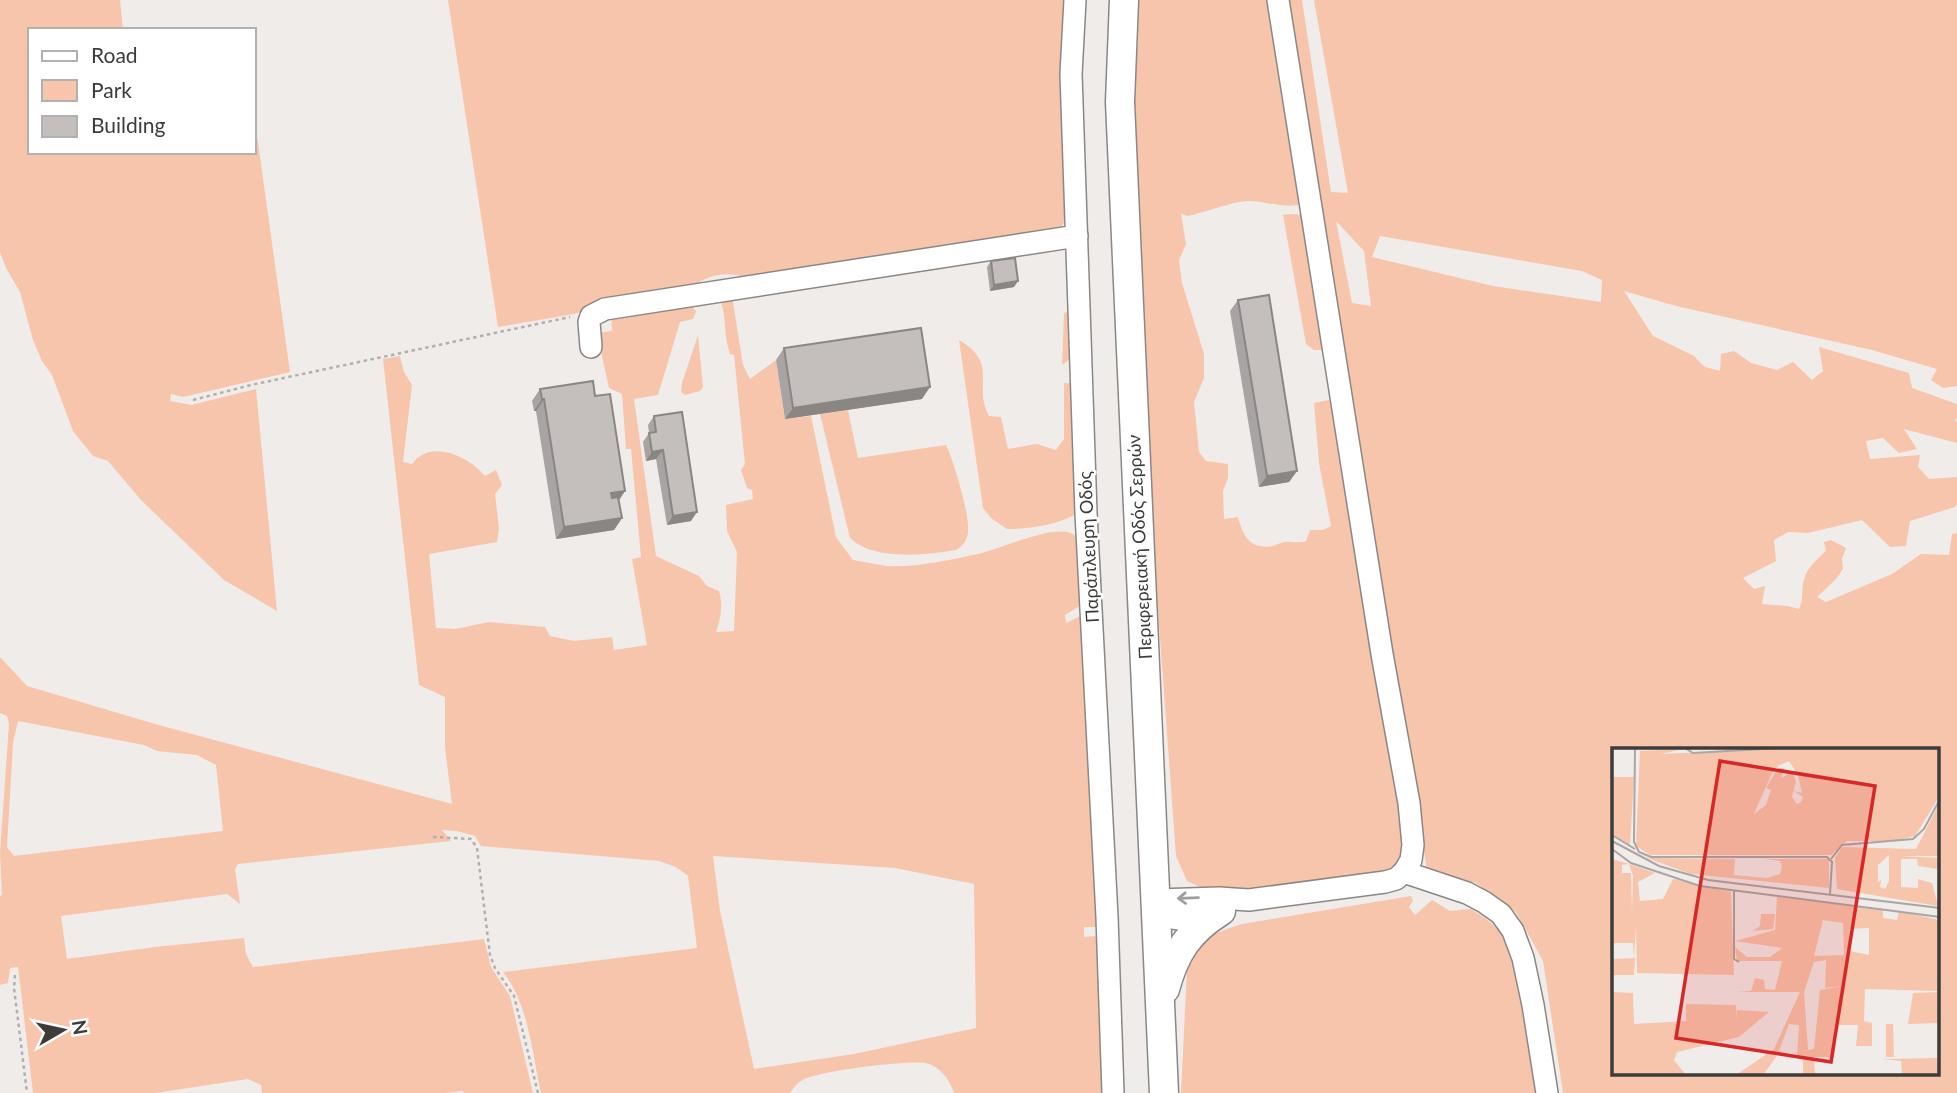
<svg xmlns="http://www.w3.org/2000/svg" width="1957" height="1093" font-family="Lato,sans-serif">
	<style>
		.green { fill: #f7c5ac; fill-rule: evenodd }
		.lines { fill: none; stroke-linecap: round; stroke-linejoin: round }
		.minor-casing { stroke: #8b8785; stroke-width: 24 }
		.major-casing { stroke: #8b8785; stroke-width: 31 }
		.path { stroke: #b3afad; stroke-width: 2.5; stroke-dasharray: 3.5 3.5; stroke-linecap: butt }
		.minor { stroke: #fff; stroke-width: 21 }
		.major { stroke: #fff; stroke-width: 28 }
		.wall { fill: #a9a4a3 }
		.shaded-wall { fill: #898684 }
		.building { fill: #c4bfbd; stroke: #898684; stroke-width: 2 }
		.oneway { stroke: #9e9e9d }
		.labels { text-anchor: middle; stroke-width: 5; stroke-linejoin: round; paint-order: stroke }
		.street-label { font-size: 18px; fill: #3e3c3b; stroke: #fff }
		.inset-road { fill: none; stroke: #a9a6a3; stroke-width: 2 }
		.view { fill: #d62828; fill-opacity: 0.15; stroke: #d62828; stroke-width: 3.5 }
		.inset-edge { fill: none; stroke: #3e3c3b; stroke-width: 3.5 }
	</style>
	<rect width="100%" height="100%" fill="#f0ece9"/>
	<!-- green -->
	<g class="green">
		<path d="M0,0H120L123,30H30V152H254V114L290,372L183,397L171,394L170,401L191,405L256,389L277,611L224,580L141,500L108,461L93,456L73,431L52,375L42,361L33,340L20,292L6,268L0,252Z"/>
		<path d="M448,0H1069L1065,220L1058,234L747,278C726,270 701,275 688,293L598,301L587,305L583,311L574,314L498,327Z"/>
		<path d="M1138,0H1272L1303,199L1298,205C1282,208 1265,201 1248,201C1229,202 1207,212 1188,216L1181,214L1186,244L1179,260L1182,283L1204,354V378L1194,402L1199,452L1206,461L1228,464V478L1223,491L1224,519L1238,517C1243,536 1250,550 1273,546C1276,545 1280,543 1284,542C1292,541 1298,544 1306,541L1310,530H1323L1331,526L1319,463L1314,403L1329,400L1333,405L1402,808L1403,860L1391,870L1277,887L1222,890L1202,888L1187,881L1176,856L1155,570L1133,147Z"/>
		<path d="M1285,0H1302L1331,192L1348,193L1314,0H1957V386L1943,388L1931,380L1937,369L1872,350L1676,306L1624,291L1653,336L1694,356L1705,367L1720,371L1721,354L1734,351L1751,363L1777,370L1793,362L1812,380L1823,371L1819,347L1909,373L1912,388L1957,404V418L1955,421L1957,422V443L1904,429L1917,449L1899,453L1883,438L1866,441L1870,459L1920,455L1918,467L1929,479L1957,477V504L1955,507L1910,521L1906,546L1890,547L1862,520L1808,533L1788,532L1774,540L1776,561L1743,578L1754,589L1765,586L1762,604L1788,606L1799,609C1804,599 1801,590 1804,579C1807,568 1817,559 1826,551L1824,542L1831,540L1846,548L1842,559L1843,569L1835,580L1817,597L1826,602L1892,574L1921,554L1949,555L1952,534L1957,533V1093H1563L1543,961L1516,912L1476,883L1427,870L1315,206ZM1336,221L1364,251L1371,306L1352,303ZM1380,236L1582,271L1602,280L1601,302L1493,286L1372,257ZM1614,750H1938V1074H1614Z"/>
		<path d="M1293,214L1303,215L1323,350H1314L1306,344L1283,215Z"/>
		<path d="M732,296L743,365L750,379L776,360L785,419L811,416L836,537L853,560C864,562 875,564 886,566C914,568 950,560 978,554C1001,549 1044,528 1067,532C1073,533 1077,537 1079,542L1083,604L1065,615L1066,623L1084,614L1098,917L1096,927H1084V937L1097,936L1104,1055L1101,1069L1103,1093H954C950,1080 940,1066 925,1063C908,1060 815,1071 801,1081C797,1083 793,1089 790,1093H541C532,1053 529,1005 503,972L697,948L688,876L676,867L659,861L481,846L475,836L457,831L442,830L451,841L238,864L235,869L240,904L227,894L61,916L67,959L155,947L244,938L246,954L253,967L484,939L491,967L510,996L533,1093H464L463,1091L446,1093H262L261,1085L248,1079L155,1093H33L18,967L10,968L8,983L0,985V896L2,895L0,853L9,724L7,716L0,713V657L27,686L155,724L452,804L445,748V697L419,685L383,359L400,356L404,372L412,385L403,462L412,464C431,438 469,457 485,476L496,470L502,485L495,494L499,528L497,542L429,554L436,628L455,629L489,622L545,627L550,636L574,641L612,637L614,650L647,645L632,559L641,557L631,449H626L622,394L609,388L597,333L612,331L611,314L690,304L696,311L693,319L680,322L658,395L634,399L656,556L699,576L707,586L719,591C723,605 721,618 716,632L734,631L737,552L727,531L726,505L753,499L752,490L747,488L741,470L745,464L734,355L730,354C723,334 727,318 720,298ZM18,721L144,745L157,751L197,755L216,765L223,831L14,856L7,847L13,743ZM713,856L895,868L974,884L976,1028L854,1054L754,1069L720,911Z"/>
		<path d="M1069,311L1070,359L1062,365L1064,313Z"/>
		<path d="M698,335L703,387L700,391L685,395L681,392L682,383Z"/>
		<path d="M959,340C1000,364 972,385 989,416L1001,417L1008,449L1037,444L1056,450L1064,439V383L1075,384L1079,512C1060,525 1029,529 1007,529L991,518L983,508Z"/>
		<path d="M848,410L858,458L946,445C954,461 970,516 968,532C967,540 963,546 956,550C925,555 874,561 850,538L820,414Z"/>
		<path d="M1411,896L1413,901L1409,907L1415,915L1432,900L1450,911L1471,909C1480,915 1494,923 1501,933C1522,963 1530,1054 1537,1093H1181L1187,970C1196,939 1213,933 1242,924Z"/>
	</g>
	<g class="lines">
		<!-- minor casing -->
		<g class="minor-casing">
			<g id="minor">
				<path d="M1075,0L1071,74L1086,513L1107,917L1113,1093"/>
				<path d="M591,347L589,322L591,316L605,309L1077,236"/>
				<path d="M1404,872L1467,893L1484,902L1501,914L1513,931L1523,958L1533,1005L1547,1093"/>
				<path d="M1157,900L1219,898L1249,900L1385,882L1396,879L1404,872L1411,860L1413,845L1409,803L1382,654L1278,0"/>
				<path d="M1157,916L1180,919L1217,912"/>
			</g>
		</g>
		<!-- major casing -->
		<g class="major-casing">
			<g id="major">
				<path d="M1124,0L1120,102L1164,1093"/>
				<path d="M1165,989C1175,952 1189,931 1221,911"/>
			</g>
		</g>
		<!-- path -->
		<g class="path">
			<path d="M193,400L251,385L570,317"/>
			<path d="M433,837L471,839L477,848L490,955L495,968L514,996L538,1093"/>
			<path d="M15,975L14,988L27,1093"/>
		</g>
		<!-- minor -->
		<use href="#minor" class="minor"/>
		<!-- major -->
		<use href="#major" class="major"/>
	</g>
	<!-- wall -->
	<g class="wall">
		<path d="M991,261L1014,287L990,291L987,267Z"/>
		<path d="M1238,300L1297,471L1289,482L1259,487L1230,311Z"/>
		<path d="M784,348L922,399L785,419L776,360Z"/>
		<path d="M540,389L595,396L625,491L619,500L622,518L614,530L556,539L536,411H534L532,401Z"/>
		<path d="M654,416L691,521L667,525L656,459L646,461L643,442L649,433L648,425Z"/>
	</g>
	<!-- shaded-wall -->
	<g class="shaded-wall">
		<path d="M1018,281L1014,287L990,291L994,285Z"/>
		<path d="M930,387L922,399L785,419L793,408Z"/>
		<path d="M542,399H544L536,411H534Z"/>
		<path d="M663,450L656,459L646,461L652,452Z"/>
		<path d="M1297,471L1289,482L1259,487L1267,476Z"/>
		<path d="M625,491L617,503L603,505L611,493Z"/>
		<path d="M697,512L691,521L667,525L673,516Z"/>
		<path d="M622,518L614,530L556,539L564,527Z"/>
	</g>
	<!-- building -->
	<g class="building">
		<path d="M1015,258L1018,281L994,285L991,261Z"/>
		<path d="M1269,295L1297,471L1267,476L1238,300Z"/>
		<path d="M921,328L930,387L793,408L784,348Z"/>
		<path d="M593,381L595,396L610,394L625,491L611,493L612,498L618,497L622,518L564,527L544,399H542L540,389Z"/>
		<path d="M682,412L697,512L673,516L663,450L652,452L649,433L656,432L654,416Z"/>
	</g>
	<!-- one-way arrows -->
	<defs><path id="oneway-shaft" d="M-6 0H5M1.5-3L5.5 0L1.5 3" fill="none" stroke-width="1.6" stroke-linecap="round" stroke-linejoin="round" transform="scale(1.75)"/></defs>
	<use class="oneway" href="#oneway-shaft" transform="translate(1188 898) rotate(178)"/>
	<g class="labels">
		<!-- street labels -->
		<g class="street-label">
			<text transform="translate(1089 547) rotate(-93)" y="6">Παράπλευρη Οδός</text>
			<text transform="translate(1140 547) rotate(-93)" y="6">Περιφερειακή Οδός Σερρών</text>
		</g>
	</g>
	<!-- overview -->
	<g transform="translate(1612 748)">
		<rect width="327" height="327" fill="#f0ece9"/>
		<path d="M177,0H327V49L303,88L282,93H235L219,107H38L24,98L28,3L71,1L49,6ZM177,13L186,27L190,45L182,43L191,49L189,54L185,56L180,49L184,33L180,25L169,30L172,20H166L154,40L159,42L154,57L142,66L160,25L166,18ZM0,29H22L18,97L0,86ZM327,56V108H288L327,110L325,121L306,118L305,111H289V139L306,140V131L320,135L326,158L225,141L223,110L230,99L304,101ZM277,107V133L273,141L268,139L269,132L266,134V117ZM35,110L123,111L122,127L155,130L168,126L170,118L168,113L151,111H217V140L79,126ZM0,111L17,116L10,117V125H19L20,164L21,128L17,116L43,125L26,134L28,153L51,151L61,131L119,144L122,227L25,225L24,178L22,209L21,195H0ZM165,149L271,161V170L285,172L287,163L327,172V243L253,241L252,273L260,275V298H244L246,277H224L222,309H202L203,327H191V309L167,305L151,327H124L162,301L188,244H124L139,243L143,230L152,232L153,241L163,242L170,213H125L123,199L135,209H158L170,200L123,193L163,182ZM211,172L231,175L232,207L202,208ZM257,180V207L237,203V181ZM214,212L213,240L231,238L208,242L202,301L196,302L192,244L202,214ZM177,276L187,277L185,308L167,303ZM149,166H163L161,181L141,183L148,178ZM23,210L22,227H0V211ZM0,244L21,245L22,276L74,273V256L124,257L125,273V262L157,264L127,289L65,304L62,312L74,327H0ZM328,244V308H325L326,275L296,276L301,245ZM274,276H281L282,309H274ZM327,310V327H290L289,313L270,311Z" fill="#f7c5ac" fill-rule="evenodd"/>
		<path class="inset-road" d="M23,0L22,94L27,104L39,109H215L220,114L218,146M73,0L81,5L170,0M0,87L23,101M0,93L47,118L96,132L328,160M0,101L19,115L88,138L328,169M219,111L230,97L301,91L312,81L328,51M122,143V211L127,214"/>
		<path class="view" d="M108,13L263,38L219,314L64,290Z"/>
		<rect width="327" height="327" class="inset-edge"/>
	</g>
	<!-- legend -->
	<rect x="28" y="28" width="228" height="126" fill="#ffffff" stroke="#b2b1b1" stroke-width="2"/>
	<rect x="42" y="51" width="35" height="10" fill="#ffffff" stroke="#b2b1b1" stroke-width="2"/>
	<text x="91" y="63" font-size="21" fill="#3e3c3b">Road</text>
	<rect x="42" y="80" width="35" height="21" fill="#f7c5ac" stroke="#b2b1b1" stroke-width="2"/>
	<text x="91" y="98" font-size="21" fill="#3e3c3b">Park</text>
	<rect x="42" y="116" width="35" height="21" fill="#c4bfbd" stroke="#b2b1b1" stroke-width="2"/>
	<text x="91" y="133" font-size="21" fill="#3e3c3b">Building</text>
	<!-- north arrow -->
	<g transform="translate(63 1030) rotate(81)" stroke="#ffffff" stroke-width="5" paint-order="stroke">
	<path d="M0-5L12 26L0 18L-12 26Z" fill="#3e3c3b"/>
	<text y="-10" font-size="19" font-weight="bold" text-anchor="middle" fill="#3e3c3b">N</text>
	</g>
</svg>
